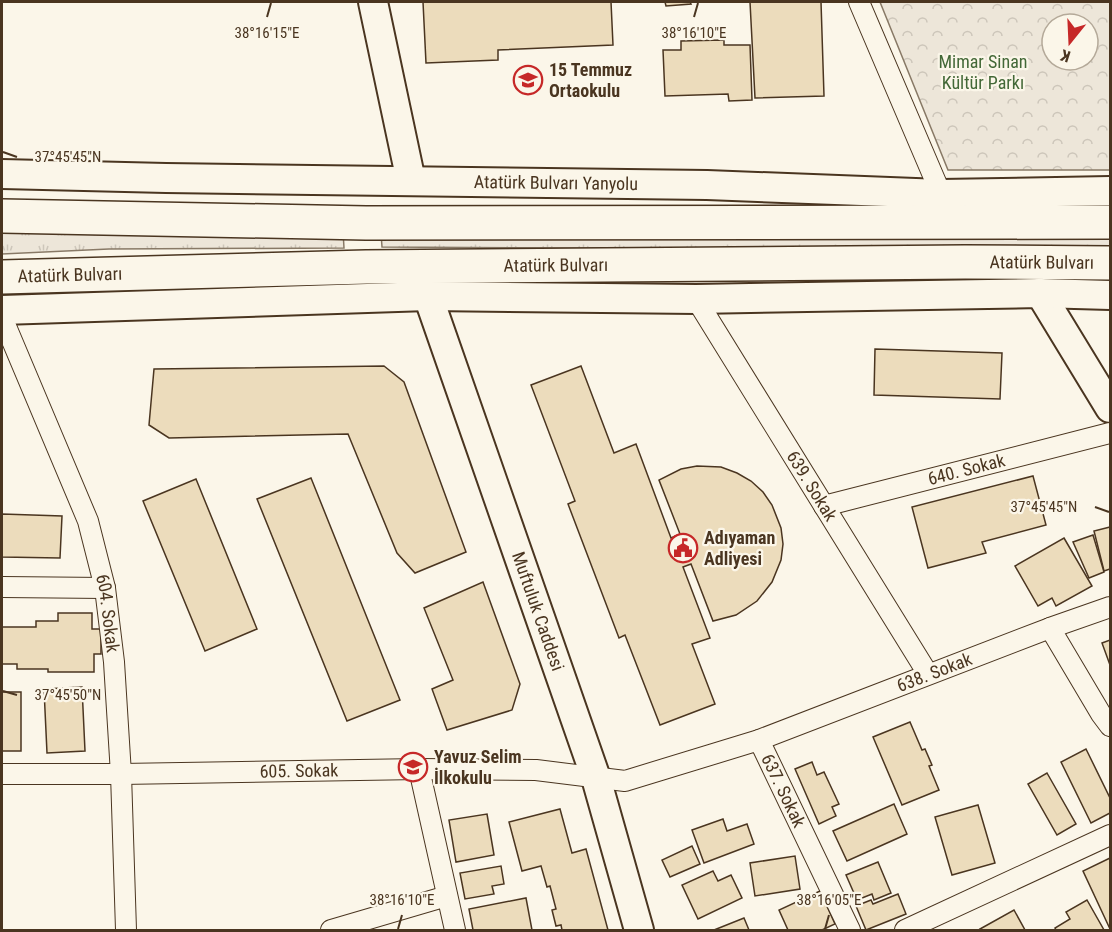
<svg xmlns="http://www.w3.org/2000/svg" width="1112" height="932" font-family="'Roboto Condensed',sans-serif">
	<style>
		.grass { fill: url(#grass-tufts); stroke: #887966; stroke-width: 1.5 }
		.park { fill: url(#park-crowns); stroke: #887966; stroke-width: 1.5; fill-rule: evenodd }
		.building { fill: #ecdcbc; stroke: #4a3520; stroke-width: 1.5 }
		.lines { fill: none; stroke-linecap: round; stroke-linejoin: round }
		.street-casing { stroke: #4a3520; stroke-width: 22 }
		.secondary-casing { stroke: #4a3520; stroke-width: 32 }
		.highway-casing { stroke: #4a3520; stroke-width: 36 }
		.street { stroke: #fbf6e9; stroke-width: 20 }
		.secondary { stroke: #fbf6e9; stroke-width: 28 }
		.highway { stroke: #fbf6e9; stroke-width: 33 }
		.ticks { fill: none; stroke: #4a3520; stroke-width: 2 }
		.labels { text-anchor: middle; stroke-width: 4.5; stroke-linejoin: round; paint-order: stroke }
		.park-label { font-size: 18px; fill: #436837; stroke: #fbf6e9 }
		.poi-label { font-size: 18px; font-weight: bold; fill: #4a3520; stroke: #fbf6e9; text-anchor: start }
		.street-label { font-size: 18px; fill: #4a3520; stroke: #fbf6e9 }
		.ticks-label { font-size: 15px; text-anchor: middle; fill: #4a3520; stroke: #fbf6e9; stroke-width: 4.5; stroke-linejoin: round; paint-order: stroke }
	</style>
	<defs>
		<pattern id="grass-tufts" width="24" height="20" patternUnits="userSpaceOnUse" patternTransform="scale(1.5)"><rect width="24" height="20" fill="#ede6d9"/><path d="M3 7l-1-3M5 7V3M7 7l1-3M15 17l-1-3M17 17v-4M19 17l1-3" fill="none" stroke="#cdc6ba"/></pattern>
		<pattern id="park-crowns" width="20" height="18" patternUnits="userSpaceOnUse" patternTransform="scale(1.5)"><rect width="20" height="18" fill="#ede6d9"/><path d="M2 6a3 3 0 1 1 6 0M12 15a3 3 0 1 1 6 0" fill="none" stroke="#cdc6ba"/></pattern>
	</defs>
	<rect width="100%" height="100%" fill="#fbf6e9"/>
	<!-- grass -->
	<g class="grass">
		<path d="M2,226L343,231L344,248L109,249L2,254Z"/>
		<path d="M381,233L1110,237V251L382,247Z"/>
	</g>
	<!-- park -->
	<path class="park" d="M880,2H1110V170H948ZM1052,24H1088V60H1052Z"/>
	<!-- building -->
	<g class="building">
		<path d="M423,2H611L613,45L498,50V60L426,63Z"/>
		<path d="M665,2H690L691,4L666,6Z"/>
		<path d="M750,2H821L824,96L755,98Z"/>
		<path d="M724,40V45H750L752,100L729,101L728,94L665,96L663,50H681V41Z"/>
		<path d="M875,349L1002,353L1000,399L874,395Z"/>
		<path d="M384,366L404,382L466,552L415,573L397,553L348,434L169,438L149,425L154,369Z"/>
		<path d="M581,366L614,453L636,444L671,538L680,534L659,480L681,469L697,466L721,467L737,473L751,481L763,492L772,505L781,528L783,544L781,560L772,582L757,601L736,615L713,621L691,564L683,567L710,638L692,644L715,704L660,725L625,635L619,638L568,504L575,501L531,385Z"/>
		<path d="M1033,476L1046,525L982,542L986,553L928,568L912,507Z"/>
		<path d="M311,478L400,700L347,721L257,499Z"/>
		<path d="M196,479L257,629L205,651L143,501Z"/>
		<path d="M2,514L62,516L60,558L2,557Z"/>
		<path d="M1110,527V569L1104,571L1094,531Z"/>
		<path d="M1093,535L1104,572L1089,578L1073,542Z"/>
		<path d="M1064,538L1092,586L1056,606L1052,598L1038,606L1015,566Z"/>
		<path d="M483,582L520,684L512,710L447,730L432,689L453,680L424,608Z"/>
		<path d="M58,613H92V629H101V654H94V672H48V669H17V664H2V669V627H36V621H58Z"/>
		<path d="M1110,640V665L1102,643Z"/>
		<path d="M82,687L85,751L47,753L44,689Z"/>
		<rect x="2" y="692" width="19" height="59"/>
		<path d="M910,722L922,750L925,749L932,765L929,766L939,790L902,805L873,737Z"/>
		<path d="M1086,749L1110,798V813L1091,823L1061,762Z"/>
		<path d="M812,762L817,775L824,772L839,804L832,807L836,816L819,824L795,769Z"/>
		<path d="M1047,773L1076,824L1057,835L1028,784Z"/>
		<path d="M894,804L907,834L847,861L833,831Z"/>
		<path d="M978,805L995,863L952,875L935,817Z"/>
		<path d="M560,809L572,853L586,849L608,930H562L561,925L556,926L552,910L556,909L550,886L547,887L541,866L522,871L509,822Z"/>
		<path d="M487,814L494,855L456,862L449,820Z"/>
		<path d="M723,819L727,831L747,824L754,844L704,863L692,830Z"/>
		<path d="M692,846L700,864L670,877L662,860Z"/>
		<path d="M795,856L800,889L755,896L750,863Z"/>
		<path d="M1110,858V929L1083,871Z"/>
		<path d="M878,862L891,893L874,900L872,894L857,900L846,875Z"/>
		<path d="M501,866L504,884L492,886L494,894L465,899L460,873Z"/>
		<path d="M713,871L718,881L731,875L742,898L698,919L682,885Z"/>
		<path d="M820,891L835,924L822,930H788L779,910Z"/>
		<path d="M898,894L906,914L866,930L856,906L871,900L873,904Z"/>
		<path d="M526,898L532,930H473L469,909Z"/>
		<path d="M1087,900L1104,930H1056L1055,928L1070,919L1066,912Z"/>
		<path d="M1014,910L1025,930H981L980,929Z"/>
		<path d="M744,918L749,930H714Z"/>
	</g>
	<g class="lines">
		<!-- street casing -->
		<g class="street-casing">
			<g id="street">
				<path d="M859,2L941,194"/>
				<path id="s1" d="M696,299L928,674"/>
				<path id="s2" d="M2,317L88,521L105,588L114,662L121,774L126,930"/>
				<path id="s3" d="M824,506L1110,433"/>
				<path d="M2,587L105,588"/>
				<path d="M1050,628L1101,714L1110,726"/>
				<path id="s4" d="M759,740L1050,628L1110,607"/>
				<path d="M419,769L455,930"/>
				<path id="s5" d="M2,774H121L419,769L536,770L625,781L759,740L850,930"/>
				<path d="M331,930L447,896"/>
				<path d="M905,930L1110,835"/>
			</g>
		</g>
		<!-- secondary casing -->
		<g class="secondary-casing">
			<g id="secondary">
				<path d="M373,2L411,181"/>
				<path id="s6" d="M2,174L166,178L707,185L941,194L1110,191"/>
				<path d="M1040,293L1110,408"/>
				<path id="s7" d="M428,296L596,778L639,930"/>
				<path d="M2,310L428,296L696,299L1040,293L1110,295"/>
			</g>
		</g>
		<!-- highway casing -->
		<g class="highway-casing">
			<g id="highway">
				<path d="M2,216L366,223L1110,222"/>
				<path id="s8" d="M2,277L366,267L965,262L1110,263"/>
			</g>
		</g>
		<!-- street -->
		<use href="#street" class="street"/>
		<!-- secondary -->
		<use href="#secondary" class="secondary"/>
		<!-- highway -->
		<use href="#highway" class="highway"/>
	</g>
	<!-- ticks -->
	<path class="ticks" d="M267,17L271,3M694,17L698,3M3,152L17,157M1095,507L1109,512M3,691L17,695M398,929L402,915M825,929L829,915"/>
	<!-- icons -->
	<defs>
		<g id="school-ring" transform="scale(1.5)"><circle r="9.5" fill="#fbf6e9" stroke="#c62828" stroke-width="1.5"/><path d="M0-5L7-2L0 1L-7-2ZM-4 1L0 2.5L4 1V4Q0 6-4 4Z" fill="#c62828"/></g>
		<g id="civic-ring" transform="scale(1.5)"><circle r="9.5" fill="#fbf6e9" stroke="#c62828" stroke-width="1.5"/><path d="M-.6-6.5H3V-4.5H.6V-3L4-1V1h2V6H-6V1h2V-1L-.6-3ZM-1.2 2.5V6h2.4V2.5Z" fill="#c62828"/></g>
	</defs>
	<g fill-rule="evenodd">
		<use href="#school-ring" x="528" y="80"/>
		<use href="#civic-ring" x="683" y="548"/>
		<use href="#school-ring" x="413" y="767"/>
	</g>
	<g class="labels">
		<!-- park labels -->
		<g class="park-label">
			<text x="983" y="68">Mimar Sinan<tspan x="983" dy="21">Kültür Parkı</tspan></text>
		</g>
		<!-- poi labels -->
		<g class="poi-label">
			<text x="549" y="76">15 Temmuz<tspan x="549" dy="21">Ortaokulu</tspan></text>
			<text x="704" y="544">Adıyaman<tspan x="704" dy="21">Adliyesi</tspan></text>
			<text x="434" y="763">Yavuz Selim<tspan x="434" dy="21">İlkokulu</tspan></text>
		</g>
		<!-- street labels -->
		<g class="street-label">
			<text dy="6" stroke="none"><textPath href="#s6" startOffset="554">Atatürk Bulvarı Yanyolu</textPath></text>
			<text dy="6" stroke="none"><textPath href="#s8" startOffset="1040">Atatürk Bulvarı</textPath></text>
			<text dy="6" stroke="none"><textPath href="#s8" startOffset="554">Atatürk Bulvarı</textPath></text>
			<text dy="6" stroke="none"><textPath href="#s8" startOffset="68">Atatürk Bulvarı</textPath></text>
			<text dy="6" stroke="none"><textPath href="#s3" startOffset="147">640. Sokak</textPath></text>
			<text dy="6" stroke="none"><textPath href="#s1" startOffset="220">639. Sokak</textPath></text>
			<text dy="6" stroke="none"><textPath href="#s7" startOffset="334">Muftuluk Caddesi</textPath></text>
			<text dy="6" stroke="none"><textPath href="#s2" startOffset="316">604. Sokak</textPath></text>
			<text dy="6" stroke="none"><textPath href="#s4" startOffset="188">638. Sokak</textPath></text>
			<text dy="6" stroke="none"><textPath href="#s5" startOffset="297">605. Sokak</textPath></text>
			<text dy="6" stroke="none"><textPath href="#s5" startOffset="820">637. Sokak</textPath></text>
		</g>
	</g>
	<g class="ticks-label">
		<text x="267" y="38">38°16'15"E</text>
		<text x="694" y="38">38°16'10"E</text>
		<text x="68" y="162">37°45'45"N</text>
		<text x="1044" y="512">37°45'45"N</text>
		<text x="68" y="700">37°45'50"N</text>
		<text x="829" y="905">38°16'05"E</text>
		<text x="402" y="905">38°16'10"E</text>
	</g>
	<!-- border -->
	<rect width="1112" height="932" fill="none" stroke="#4a3520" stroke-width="6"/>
	<!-- north arrow -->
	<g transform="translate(1070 42) rotate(198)"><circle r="28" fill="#fbf6e9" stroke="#b4a999" stroke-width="1.5"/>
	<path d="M0-4.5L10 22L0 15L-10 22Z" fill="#c62828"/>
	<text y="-9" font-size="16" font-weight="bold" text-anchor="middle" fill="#4a3520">K</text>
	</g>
</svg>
